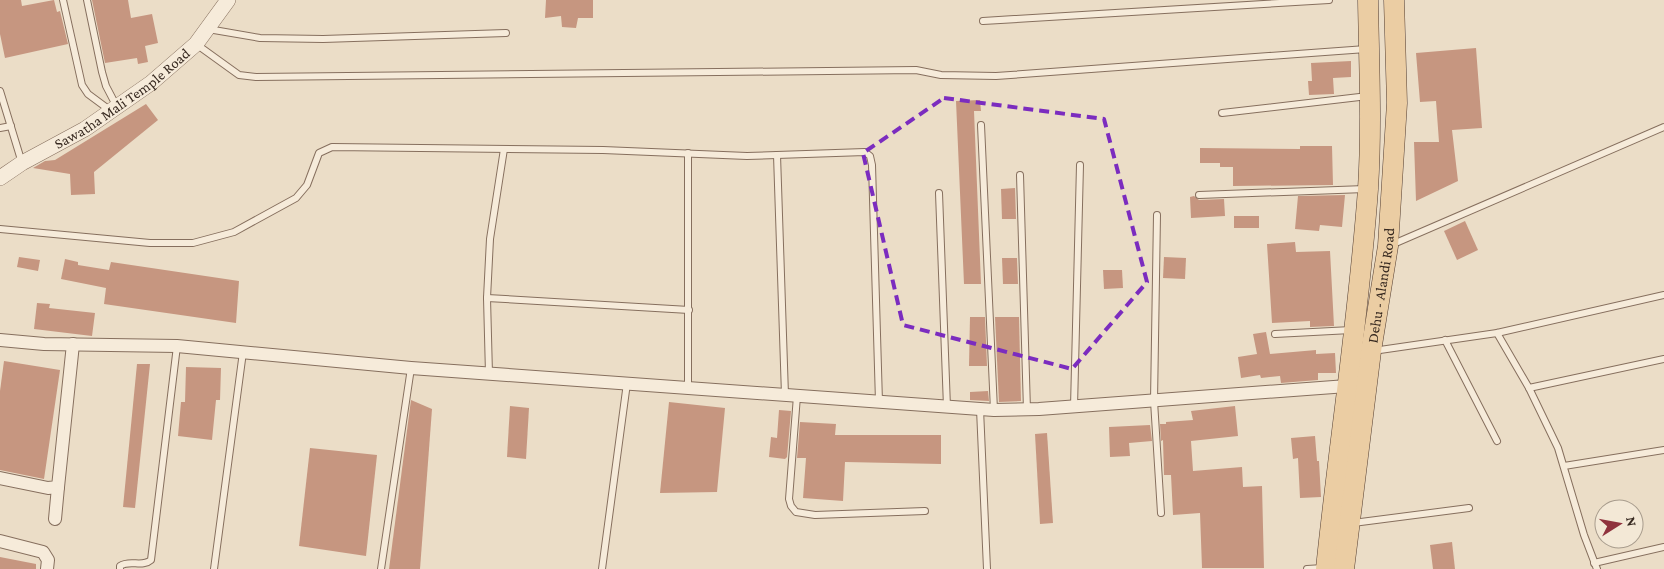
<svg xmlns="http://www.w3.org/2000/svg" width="1664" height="569" font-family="'Crimson Pro',serif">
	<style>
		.building { fill: #c69680 }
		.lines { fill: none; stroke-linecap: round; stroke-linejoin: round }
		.service-casing { stroke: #866f5e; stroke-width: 8 }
		.minor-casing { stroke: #866f5e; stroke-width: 14 }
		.tertiary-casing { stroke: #866f5e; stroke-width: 16 }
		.primary-casing { stroke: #543e32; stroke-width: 21 }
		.service { stroke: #f6ebda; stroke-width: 6 }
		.minor { stroke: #f6ebda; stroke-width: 12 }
		.tertiary { stroke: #f6ebda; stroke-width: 15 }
		.primary { stroke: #ebcda3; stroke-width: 20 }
		.marked { fill: none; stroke: #7b2cbf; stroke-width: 4; stroke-dasharray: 10 6; stroke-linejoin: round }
		.labels { text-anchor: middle; stroke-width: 4.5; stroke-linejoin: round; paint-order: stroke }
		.street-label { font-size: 15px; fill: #372920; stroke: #f3e8d6 }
	</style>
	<rect width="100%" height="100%" fill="#ebddc7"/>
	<!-- building -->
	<g class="building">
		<path d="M0,0H21L22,6L54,0L57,12L60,11L68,44L5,58L0,34Z"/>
		<path d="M92,0H128L131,18L152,14L158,43L145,46L148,62L138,64L137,58L105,63Z"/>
		<path d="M546,0H593V18H578L576,28L562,27L561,16L545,18Z"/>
		<path d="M1476,48L1482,128L1452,130L1458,181L1416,201L1414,142H1439L1436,101L1420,102L1416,53Z"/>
		<path d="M1351,61V77L1333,78L1334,94L1309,95L1308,81H1312L1311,63Z"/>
		<path d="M980,100L981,111H974L981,284H964L956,101Z"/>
		<path d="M146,104L158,120L94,172L95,194L71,195L70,174L33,168L45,161L55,160Z"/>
		<path d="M1300,146H1332L1333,185L1233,186V167H1220V163H1200V148L1300,149Z"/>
		<path d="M1015,188L1016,219H1002L1001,189Z"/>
		<path d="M1345,195L1342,227L1320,225L1319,231L1295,229L1298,196Z"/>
		<path d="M1194,196L1199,200L1224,199L1225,216L1191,218L1190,197Z"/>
		<rect x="1234" y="216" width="25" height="12"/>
		<path d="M1465,221L1478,250L1457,260L1444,231Z"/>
		<path d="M1295,242L1296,252L1330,251L1334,326L1310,327V321L1272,323L1267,244Z"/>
		<path d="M19,257L40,260L38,271L17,267Z"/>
		<path d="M1164,257L1186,258L1185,279L1163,278Z"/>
		<path d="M1002,258H1017L1018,284H1003Z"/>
		<path d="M65,259L78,262V265L109,270L111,262L239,281L236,323L104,304L106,288L61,279Z"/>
		<path d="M1103,270H1122L1123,288L1104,289Z"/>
		<path d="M37,303L50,304L49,308L95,313L92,336L34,329Z"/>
		<path d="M970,317H985L987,366H969Z"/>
		<path d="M995,317H1019L1021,401L999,402Z"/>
		<path d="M1266,332L1270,354L1316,350V354L1335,353L1336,373H1318V380L1281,383L1280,376L1261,378L1260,375L1241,378L1238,357L1257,354L1253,334Z"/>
		<path d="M4,361L60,370L44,479L0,470V391Z"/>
		<path d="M137,364H150L135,508L123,507Z"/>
		<path d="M186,367L221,368L220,400H216L212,440L178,436L181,402H185Z"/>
		<path d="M988,391L989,401L970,400V392Z"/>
		<path d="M411,400L432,409L420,569H389Z"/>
		<path d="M669,402L725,408L717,492L660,493Z"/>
		<path d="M510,406L529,408L526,459L507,457Z"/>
		<path d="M1235,406L1238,436L1191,441L1193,471L1242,467L1243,487L1262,486L1264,568H1202L1200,513L1173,515L1171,475H1164L1163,440L1161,441L1160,424H1166V422L1193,420L1191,411Z"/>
		<path d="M779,410L791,411L787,457L785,459L769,457L771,437L777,438Z"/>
		<path d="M800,422L836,424L835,435H941V464L845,462L843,501L803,498L806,458H797Z"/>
		<path d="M1150,425L1152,441L1129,443L1130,456L1110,457L1109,427Z"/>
		<path d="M1047,433L1053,523L1040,524L1035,434Z"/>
		<path d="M1315,436L1317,461H1319L1321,497L1300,498L1298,458L1293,459L1291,438Z"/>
		<path d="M310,448L377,455L366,556L299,546Z"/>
		<path d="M1452,542L1455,569H1433L1430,545Z"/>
		<path d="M0,557L36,564V569H0Z"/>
	</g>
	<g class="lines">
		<!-- service casing -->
		<g class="service-casing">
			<g id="service">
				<path d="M63,0L82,85L88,94L111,111"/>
				<path d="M87,0L102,72L106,86L117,107"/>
				<path d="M983,21L1329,0"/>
				<path d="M208,29L260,38L323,39L506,33"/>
				<path d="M196,44L239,75L256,77L916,70L941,75L996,76L1366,49"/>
				<path d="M0,91L22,163"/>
				<path d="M1222,113L1368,96"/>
				<path d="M981,125L994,410"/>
				<path d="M0,128L11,126"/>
				<path d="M688,153V388"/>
				<path d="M777,155L785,395"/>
				<path d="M1020,175L1027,410"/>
				<path d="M939,193L947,407"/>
				<path d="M1199,195L1365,189"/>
				<path d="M1157,215L1154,401L1161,513"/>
				<path d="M0,229L150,243H193L234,232L296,198L307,185L319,153L332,147L603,150L747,156L865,152L870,156L872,165L879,402"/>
				<path d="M1391,245L1664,127"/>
				<path d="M487,298L689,310"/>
				<path d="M1497,333L1529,388L1558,448L1584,535L1597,569"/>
				<path d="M1275,334L1351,330"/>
				<path d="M1445,340L1497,441"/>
				<path d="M1373,351L1497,333L1664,295"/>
				<path d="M489,374L487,298L490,239L504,149"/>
				<path d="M1529,388L1664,359"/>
				<path d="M797,396L789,499L791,506L796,512L815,515L925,511"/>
				<path d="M1074,407L1080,165"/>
				<path d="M980,409L987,569"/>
				<path d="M1564,466L1664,450"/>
				<path d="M1353,523L1469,508"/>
				<path d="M1594,563L1664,547"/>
				<path d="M120,569V566C130,559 142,568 151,560L177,346"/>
				<path d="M214,569L243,352"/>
				<path d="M381,569L411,368"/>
				<path d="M602,569L627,383"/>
				<path d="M1307,569L1323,568"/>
			</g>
		</g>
		<!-- minor casing -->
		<g class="minor-casing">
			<g id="minor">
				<path d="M0,340L44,344L177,346L411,368L994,410L1039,409L1347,386"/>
				<path d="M0,478L48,488L58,487L73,344"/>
				<path d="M55,519L58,487"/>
				<path d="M0,541L43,552L48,560L47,569"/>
			</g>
		</g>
		<!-- tertiary casing -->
		<g class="tertiary-casing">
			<g id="tertiary">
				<path id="s1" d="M0,178L22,163L85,129L151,83L196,44L228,0"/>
			</g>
		</g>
		<!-- primary casing -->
		<g class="primary-casing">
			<g id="primary">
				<path d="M1326,569C1339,442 1359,316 1368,189C1372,126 1369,63 1368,0"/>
				<path id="s2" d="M1344,569L1371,351L1388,246L1397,103L1394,0"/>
			</g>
		</g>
		<!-- service -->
		<use href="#service" class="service"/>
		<!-- minor -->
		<use href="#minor" class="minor"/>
		<!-- tertiary -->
		<use href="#tertiary" class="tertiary"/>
		<!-- primary -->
		<use href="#primary" class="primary"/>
	</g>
	<!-- marked area -->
	<path class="marked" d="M944,98L1104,119L1147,282L1072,369L903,325L863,153Z"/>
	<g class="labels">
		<!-- street labels -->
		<g class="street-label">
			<text dy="5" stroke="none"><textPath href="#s1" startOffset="146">Sawatha Mali Temple Road</textPath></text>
			<text dy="5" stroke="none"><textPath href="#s2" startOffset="286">Dehu - Alandi Road</textPath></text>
		</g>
	</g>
	<!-- north arrow -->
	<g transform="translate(1619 524) rotate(79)"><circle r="24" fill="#f3e8d6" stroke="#a89c8d"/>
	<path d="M0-4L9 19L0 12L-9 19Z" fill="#90323d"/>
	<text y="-8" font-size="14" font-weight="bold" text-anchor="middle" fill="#372920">N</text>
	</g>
</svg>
